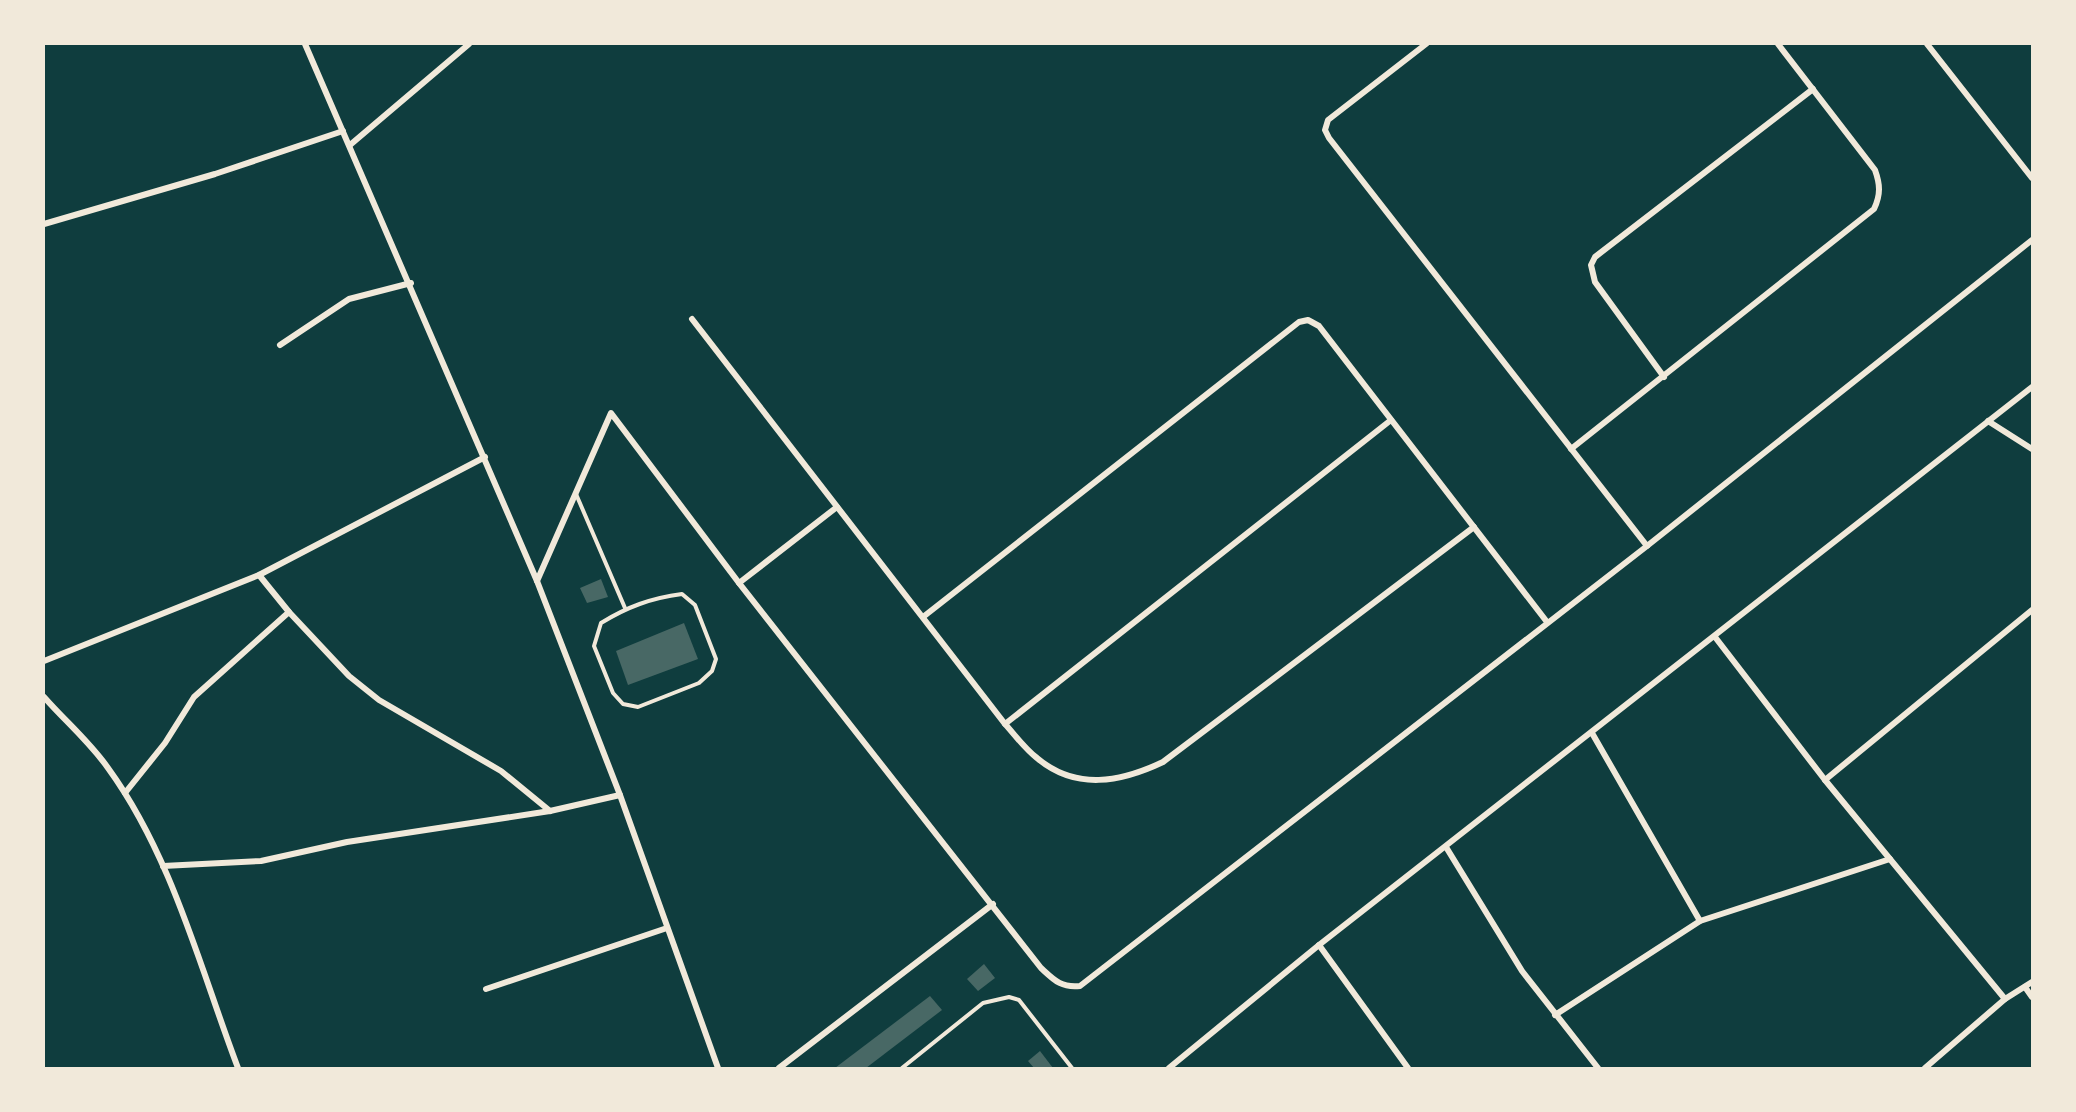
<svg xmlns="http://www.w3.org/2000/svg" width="2076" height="1112" font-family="'DejaVu Sans',sans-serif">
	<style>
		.building { fill: #486865 }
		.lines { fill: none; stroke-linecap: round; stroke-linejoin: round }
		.service { stroke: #f1e9da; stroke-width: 4 }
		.minor { stroke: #f1e9da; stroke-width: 6 }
	</style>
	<rect width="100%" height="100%" fill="#0f3d3e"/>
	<!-- building -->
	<g class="building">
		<path d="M601,579L608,597L587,603L580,588Z"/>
		<path d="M684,623L698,659L628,685L616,651Z"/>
		<path d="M984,964L995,978L978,991L967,979Z"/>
		<path d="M930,996L942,1010L866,1068H835Z"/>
		<path d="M1040,1051L1053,1068H1034L1028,1061Z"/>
	</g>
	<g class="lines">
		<!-- service -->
		<g class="service">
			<path d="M576,494L625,608"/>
			<path d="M682,594L695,605L716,659L712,671L699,683L638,707L623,704L613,693L594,646L601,623C627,607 651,598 682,594Z"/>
			<path d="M902,1068L983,1003L1009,997L1019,1000L1072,1068"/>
		</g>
		<!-- minor -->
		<g class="minor">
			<path d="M305,44L537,581L620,795L718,1068"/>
			<path d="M1426,44L1328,120L1325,130L1329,138L1647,546"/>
			<path d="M1927,44L2032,178"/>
			<path d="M350,145L469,44"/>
			<path d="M44,224L215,174L343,131"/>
			<path d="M692,319L1005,724C1015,735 1025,749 1037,758C1076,791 1121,782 1163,762L1474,527"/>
			<path d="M280,345L349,299L411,283"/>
			<path d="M1664,377L1595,282L1591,265L1595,257L1813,89"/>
			<path d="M1988,421L2032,449"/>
			<path d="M1571,449L1874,209C1881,194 1880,184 1875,170L1778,44"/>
			<path d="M259,575L289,612L349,676L379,700L501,771L550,811"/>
			<path d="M537,581L611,413L739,583L1041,968C1054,980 1061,988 1080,986L1647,546L2032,240"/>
			<path d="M739,583L837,507"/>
			<path d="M923,617L1299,322L1308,320L1319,326L1547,622"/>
			<path d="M1715,637L1825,780L2005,999"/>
			<path d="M44,661L259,575L485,457"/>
			<path d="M44,697C65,721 89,741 108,768C172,856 200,968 238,1068"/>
			<path d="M1005,724L1391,420"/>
			<path d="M1592,733L1700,921"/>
			<path d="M1825,780L2032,610"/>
			<path d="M125,793L165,743L194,697L289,612"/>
			<path d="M1446,847L1522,971L1598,1068"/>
			<path d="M163,866L261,861L347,842L550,811L620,795"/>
			<path d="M1319,945L1408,1068"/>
			<path d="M2025,987L2032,997"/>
			<path d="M486,989L667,928"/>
			<path d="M1555,1015L1700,921L1890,859"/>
			<path d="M779,1068L993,904"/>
			<path d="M1169,1068L1319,945L2032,387"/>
			<path d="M1925,1068L2005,999L2032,982"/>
		</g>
	</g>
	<!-- border -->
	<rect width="2076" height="1112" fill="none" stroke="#f1e9da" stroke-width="90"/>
</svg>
